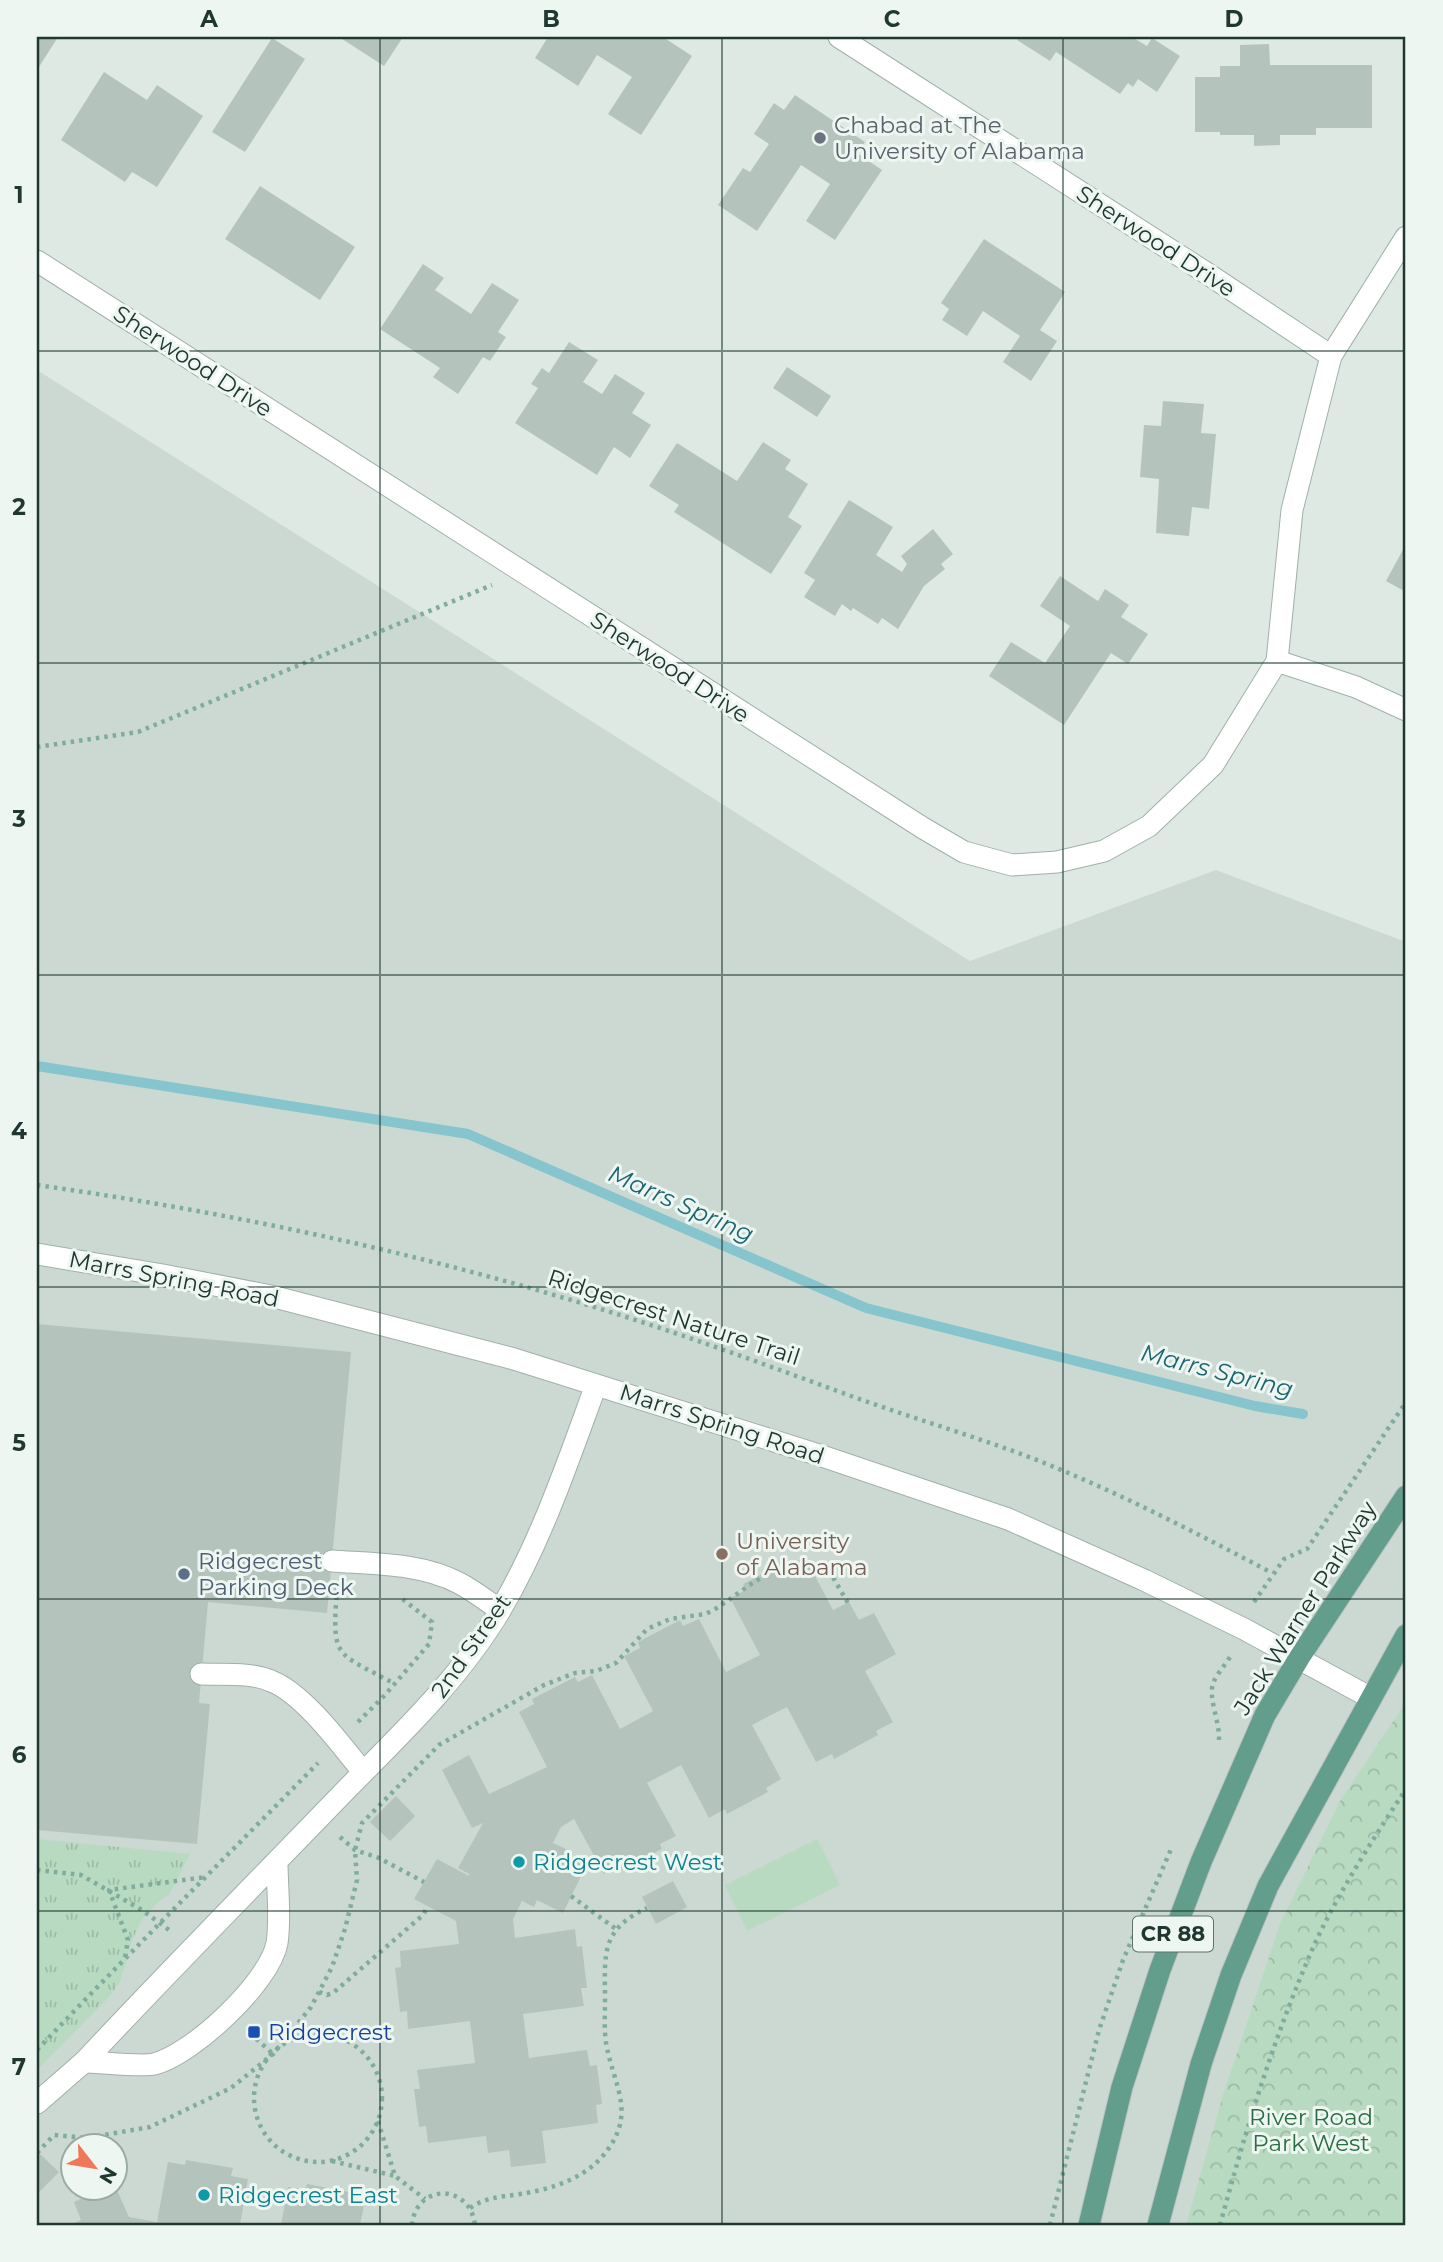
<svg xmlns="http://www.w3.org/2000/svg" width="1443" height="2262" font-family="Montserrat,sans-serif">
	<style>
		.built { fill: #ccd9d3; fill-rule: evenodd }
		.grass { fill: url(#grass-tufts) }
		.forest { fill: url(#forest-crowns) }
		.pitch { fill: #b7dac0 }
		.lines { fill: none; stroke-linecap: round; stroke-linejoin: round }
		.stream { stroke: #86c5ce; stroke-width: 10 }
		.building { fill: #b4c4bd }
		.service-casing { stroke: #a1b0ab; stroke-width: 23 }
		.minor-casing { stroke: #a1b0ab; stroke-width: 23 }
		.primary-casing { stroke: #bcc3c1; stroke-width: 23 }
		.path { stroke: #7fac9d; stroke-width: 4.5; stroke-dasharray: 3.5 5; stroke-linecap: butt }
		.service { stroke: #fff; stroke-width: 21 }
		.minor { stroke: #fff; stroke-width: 21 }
		.primary { stroke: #639e8d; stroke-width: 21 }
		.grid { fill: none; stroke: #203831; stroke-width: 2; stroke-opacity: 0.55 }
		.worship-dot { fill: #6b7280; stroke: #eef6f2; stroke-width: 2.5 }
		.education-dot { fill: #8d6e63; stroke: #eef6f2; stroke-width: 2.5 }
		.service-dot { fill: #5c6f8a; stroke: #eef6f2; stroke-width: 2.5 }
		.culture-dot { fill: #0f9aa8; stroke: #eef6f2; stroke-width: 2.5 }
		.transit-dot { fill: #1a4fb4; stroke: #eef6f2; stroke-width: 2.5 }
		.labels { text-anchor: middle; stroke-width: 6; stroke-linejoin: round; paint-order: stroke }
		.shield { fill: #eef6f2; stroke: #5e716b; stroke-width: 2 }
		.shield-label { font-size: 21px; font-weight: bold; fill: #203831 }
		.worship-label { font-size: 23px; fill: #5b616d; stroke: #eef6f2; text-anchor: start }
		.street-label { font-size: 23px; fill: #203831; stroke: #eef6f2 }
		.education-label { font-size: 23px; fill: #785e54; stroke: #eef6f2; text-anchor: start }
		.service-label { font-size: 23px; fill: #4e5e75; stroke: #eef6f2; text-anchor: start }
		.culture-label { font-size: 23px; fill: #0d838f; stroke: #eef6f2; text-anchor: start }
		.transit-label { font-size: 23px; fill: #164399; stroke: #eef6f2; text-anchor: start }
		.park-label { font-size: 23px; fill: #2b6e43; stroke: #eef6f2 }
		.water-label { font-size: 24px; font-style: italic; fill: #1c6672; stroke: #eef6f2 }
		.neatline { fill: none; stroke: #203831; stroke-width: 2.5 }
		.grid-label { font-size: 23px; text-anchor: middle; font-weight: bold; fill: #203831 }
	</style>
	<defs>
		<pattern id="grass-tufts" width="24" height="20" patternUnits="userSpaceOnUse" patternTransform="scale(1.75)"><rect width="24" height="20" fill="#b7dac0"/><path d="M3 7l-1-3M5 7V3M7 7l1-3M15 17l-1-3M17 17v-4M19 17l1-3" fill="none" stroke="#9dbca5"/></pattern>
		<pattern id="forest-crowns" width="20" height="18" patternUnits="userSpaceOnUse" patternTransform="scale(1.75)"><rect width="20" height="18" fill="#b7dac0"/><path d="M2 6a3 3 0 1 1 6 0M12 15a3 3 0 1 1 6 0" fill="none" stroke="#9dbca5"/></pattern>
	</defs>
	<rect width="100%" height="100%" fill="#dee9e4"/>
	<!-- built -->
	<path class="built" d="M37,370L970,961L1216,870L1406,942V2225H37ZM74,2146H116V2188H74Z"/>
	<!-- grass -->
	<path class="grass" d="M37,1839L190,1854L169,1895L159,1901L141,1921L133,1938L120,1982L110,1996L37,2070Z"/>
	<!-- forest -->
	<path class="forest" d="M1406,1702V2225H1186L1223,2095L1280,1924L1340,1801Z"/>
	<!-- pitch -->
	<path class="pitch" d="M817,1839L840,1885L747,1931L725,1885Z"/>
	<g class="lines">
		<!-- stream -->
		<path class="stream" d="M37,1066L468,1134L866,1308L1255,1406L1303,1414"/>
	</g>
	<!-- building -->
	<g class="building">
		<path d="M37,37H58L37,70Z"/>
		<path d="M339,37H403L384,66Z"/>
		<path d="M548,37H663L692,56L641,135L608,114L632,77L597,55L578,86L535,58Z"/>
		<path d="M1020,37H1132L1147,46L1152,38L1180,56L1157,92L1138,79L1133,87L1128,83L1120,94L1056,52L1050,61L1017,40Z"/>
		<path d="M272,38L305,59L245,152L212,132Z"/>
		<path d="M1269,44L1270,65H1372V128H1316V135H1280V145L1254,146V135H1220V132H1195V77H1220V66H1240V45Z"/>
		<path d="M104,72L147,100L157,85L203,116L157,187L132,172L125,182L61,140Z"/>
		<path d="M795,95L865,142L857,153L882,170L835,240L806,221L830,184L801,165L757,231L718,205L743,168L750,172L769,144L754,134L774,103L784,110Z"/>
		<path d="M260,186L355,247L320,300L225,239Z"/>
		<path d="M984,239L1065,292L1040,330L1057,341L1031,381L1003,362L1020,336L983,311L967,336L942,320L949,309L941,303Z"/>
		<path d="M423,264L444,278L435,290L471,314L492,283L519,300L498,332L506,337L490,361L483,357L458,394L433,377L440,368L380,329Z"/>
		<path d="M569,342L598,360L583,382L602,394L615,374L645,393L632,413L651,425L630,458L614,447L597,475L515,423L538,388L531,384L542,368L549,373Z"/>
		<path d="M787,367L831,396L817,417L773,388Z"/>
		<path d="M1163,401L1204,404L1201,433L1216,434L1209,509L1192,507L1189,536L1156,533L1159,479L1140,477L1144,425L1161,426Z"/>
		<path d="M763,442L791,460L785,469L808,484L788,517L802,526L771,574L674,512L679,505L649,486L677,443L737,481Z"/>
		<path d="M849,500L893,527L876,555L902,572L907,564L901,556L933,529L953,554L941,564L945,569L924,586L898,629L882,618L878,624L853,608L851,611L842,604L835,616L804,597L815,580L804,573Z"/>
		<path d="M1406,544V592L1386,581Z"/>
		<path d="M1060,576L1098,601L1105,589L1129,605L1121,617L1148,634L1128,664L1111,653L1064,725L989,676L1011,642L1045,663L1070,626L1040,606Z"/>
		<path d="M37,1324L351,1352L327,1613L208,1602L199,1703L210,1704L197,1844L37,1830Z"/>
		<path d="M805,1557L833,1610L849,1602L859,1620L874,1613L896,1654L865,1671L893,1722L876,1731L878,1735L834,1759L832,1754L816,1762L787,1707L752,1725L781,1779L766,1788L768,1792L727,1814L725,1809L709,1818L681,1765L647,1783L676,1836L660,1844L662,1849L622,1870L620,1865L604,1874L574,1819L561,1827L553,1843L566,1849L563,1854L586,1866L563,1913L537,1900L534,1907L522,1901L513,1919L515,1938L575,1929L577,1947L582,1946L587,1988H581L584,2006L523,2014L529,2058L587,2050L590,2066L597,2065L602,2104L596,2105L598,2123L542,2131L546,2163L511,2167L509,2150L488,2153L486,2136L428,2143L426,2126L419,2127L414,2089H420L417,2070L475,2063L470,2021L408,2029L407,2011L400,2012L395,1968L401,1967L400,1951L459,1944L456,1921L414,1899L437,1859L469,1876V1874L458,1868L483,1823L472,1828L442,1770L469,1755L489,1794L547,1767L519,1712L534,1704L532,1699L575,1677L578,1682L592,1675L620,1729L653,1711L624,1656L640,1648L638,1642L680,1620L683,1626L699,1619L726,1672L760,1655L730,1598L746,1590L743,1584L787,1561L790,1565Z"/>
		<path d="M396,1796L415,1816L390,1841L370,1822Z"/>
		<path d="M673,1881L687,1907L656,1924L642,1897Z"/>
		<path d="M38,2152L59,2172L37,2194V2153Z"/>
		<path d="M186,2160L233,2168L231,2176L248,2179L240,2225H70L81,2220L74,2202L103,2188H116L129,2217L157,2222L168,2162L185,2165Z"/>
		<path d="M307,2184L349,2192L347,2197L365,2201L360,2225H281L288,2187L305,2190Z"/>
	</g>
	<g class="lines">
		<!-- service casing -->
		<g class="service-casing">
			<g id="service">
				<path d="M332,1561C375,1564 421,1563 459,1583C474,1591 487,1601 500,1610"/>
				<path d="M201,1674C224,1675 250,1672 271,1681C303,1693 342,1746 363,1772"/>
			</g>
		</g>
		<!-- minor casing -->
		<g class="minor-casing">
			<g id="minor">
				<path d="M839,37L1208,274L1331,356"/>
				<path d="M37,261L923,828L964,852L1012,865L1057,862L1104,851L1149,826L1213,765L1277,661L1292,510L1331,356L1406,237"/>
				<path d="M1277,661L1356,687L1406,710"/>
				<path d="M37,1254L163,1275L271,1296L514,1359L822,1456L1008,1519L1144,1580L1244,1629L1371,1698"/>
				<path d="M277,1862C277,1887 281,1918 277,1943C270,1982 192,2055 154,2064C141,2067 100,2062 84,2062C169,1971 256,1883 342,1794C399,1736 459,1680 501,1609C542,1539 568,1461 596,1385"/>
				<path d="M37,2103L84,2062"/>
			</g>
		</g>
		<!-- primary casing -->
		<g class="primary-casing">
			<g id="primary">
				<path d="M1089,2225L1122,2087L1160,1970L1201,1862L1265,1715L1299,1658L1406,1496"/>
				<path d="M1158,2225L1201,2064L1231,1975L1268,1886L1406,1635"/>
			</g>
		</g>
		<!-- path -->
		<g class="path">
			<path d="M37,747L138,732L492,585"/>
			<path d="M37,1185C212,1210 384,1245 554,1295C655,1324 753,1360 851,1396C909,1417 967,1434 1024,1455C1110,1488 1191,1530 1272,1573"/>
			<path d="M337,1588C332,1660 334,1651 395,1684"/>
			<path d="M1254,1602L1284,1559L1307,1549L1406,1402"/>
			<path d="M358,1722L385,1695L429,1644L432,1622L401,1598"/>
			<path d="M1219,1740C1220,1722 1208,1698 1213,1684C1216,1674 1226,1665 1231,1655"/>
			<path d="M340,1837L355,1850L379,1858L424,1882"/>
			<path d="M37,1870L81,1875L142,1910L169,1930"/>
			<path d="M571,1896L616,1929"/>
			<path d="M125,1957L128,1940L109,1890L206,1877"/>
			<path d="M319,1992L327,1995L333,1993L423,1915L428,1906"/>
			<path d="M250,2033L273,2054"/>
			<circle cx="318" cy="2098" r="64"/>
			<path d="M37,2050C129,1953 224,1859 318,1763"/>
			<path d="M378,2121L395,2176L425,2199"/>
			<path d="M37,2153L54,2135L87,2138L150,2127L231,2088L273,2054L311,2007L332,1967L345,1929L357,1880L355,1850L362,1823L439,1745L544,1685L575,1673L596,1671L616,1663L647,1629L670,1619L705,1614L712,1611C750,1588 778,1553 828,1569L848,1603"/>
			<path d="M332,2161L395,2176"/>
			<path d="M470,2208C486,2197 501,2197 520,2194C548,2190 581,2180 601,2158C639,2115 614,2088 606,2043C604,2029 605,2014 605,2000C605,1954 600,1930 647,1908"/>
			<path d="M412,2225C416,2183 470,2183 475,2225"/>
			<path d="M1050,2225L1099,2030L1123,1960L1172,1847"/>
			<path d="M1220,2225C1246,2129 1275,2033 1316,1941C1340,1890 1375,1836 1406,1789"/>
		</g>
		<!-- service -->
		<use href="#service" class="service"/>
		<!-- minor -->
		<use href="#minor" class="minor"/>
		<!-- primary -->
		<use href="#primary" class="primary"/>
	</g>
	<!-- grid -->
	<path class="grid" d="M380,37V2225M722,37V2225M1063,37V2225M37,351H1406M37,663H1406M37,975H1406M37,1287H1406M37,1599H1406M37,1911H1406"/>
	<!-- markers -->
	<circle class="worship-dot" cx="820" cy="138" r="7"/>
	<circle class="education-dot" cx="722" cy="1554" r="7"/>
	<circle class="service-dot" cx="184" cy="1574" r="7"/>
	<g class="culture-dot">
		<circle cx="519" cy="1862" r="7"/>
		<circle cx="204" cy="2195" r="7"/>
	</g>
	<rect class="transit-dot" x="247" y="2025" width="14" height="14" rx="3.5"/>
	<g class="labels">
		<!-- shield labels -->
		<rect class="shield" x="1133" y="1916.5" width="80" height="35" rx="5"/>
		<g class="shield-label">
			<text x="1173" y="1941">CR 88</text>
		</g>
		<!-- worship labels -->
		<g class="worship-label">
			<text x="834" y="133">Chabad at The<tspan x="834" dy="26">University of Alabama</tspan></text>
		</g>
		<!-- street labels -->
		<g class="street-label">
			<text transform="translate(1156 241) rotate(33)" y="8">Sherwood Drive</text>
			<text transform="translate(193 361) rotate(33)" y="8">Sherwood Drive</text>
			<text transform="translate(670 667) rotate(33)" y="8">Sherwood Drive</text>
			<text transform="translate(174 1279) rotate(11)" y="8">Marrs Spring Road</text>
			<text transform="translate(674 1317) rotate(18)" y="8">Ridgecrest Nature Trail</text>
			<text transform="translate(722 1424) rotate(18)" y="8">Marrs Spring Road</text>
			<text transform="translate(1305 1608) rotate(-58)" y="8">Jack Warner Parkway</text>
			<text transform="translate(471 1646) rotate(-55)" y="8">2nd Street</text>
		</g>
		<!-- education labels -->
		<g class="education-label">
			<text x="736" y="1549">University<tspan x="736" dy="26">of Alabama</tspan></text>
		</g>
		<!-- service labels -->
		<g class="service-label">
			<text x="198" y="1569">Ridgecrest<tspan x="198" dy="26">Parking Deck</tspan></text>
		</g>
		<!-- culture labels -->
		<g class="culture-label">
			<text x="533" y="1870">Ridgecrest West</text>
			<text x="218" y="2203">Ridgecrest East</text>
		</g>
		<!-- transit labels -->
		<g class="transit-label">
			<text x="268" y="2040">Ridgecrest</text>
		</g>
		<!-- park labels -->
		<g class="park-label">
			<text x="1311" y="2125">River Road<tspan x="1311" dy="26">Park West</tspan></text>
		</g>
		<!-- water labels -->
		<g class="water-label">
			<text transform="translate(681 1204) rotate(24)" y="8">Marrs Spring</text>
			<text transform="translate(1217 1371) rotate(14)" y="8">Marrs Spring</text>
		</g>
	</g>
	<!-- border -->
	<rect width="1443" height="2262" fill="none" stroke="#eef6f2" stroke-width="77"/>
	<!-- north arrow -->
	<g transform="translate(94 2167) rotate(121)"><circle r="33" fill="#eef6f2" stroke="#9caaa5" stroke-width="2"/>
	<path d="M0-5L12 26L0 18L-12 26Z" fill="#ee7857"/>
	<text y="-10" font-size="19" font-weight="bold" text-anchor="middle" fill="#203831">N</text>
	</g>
	<rect x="38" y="38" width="1366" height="2186" class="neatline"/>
	<g class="grid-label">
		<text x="209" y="27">A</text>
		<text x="551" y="27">B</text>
		<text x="892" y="27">C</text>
		<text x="1234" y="27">D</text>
		<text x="19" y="203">1</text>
		<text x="19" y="515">2</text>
		<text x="19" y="827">3</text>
		<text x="19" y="1139">4</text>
		<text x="19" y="1451">5</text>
		<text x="19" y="1763">6</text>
		<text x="19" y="2075">7</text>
	</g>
</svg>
